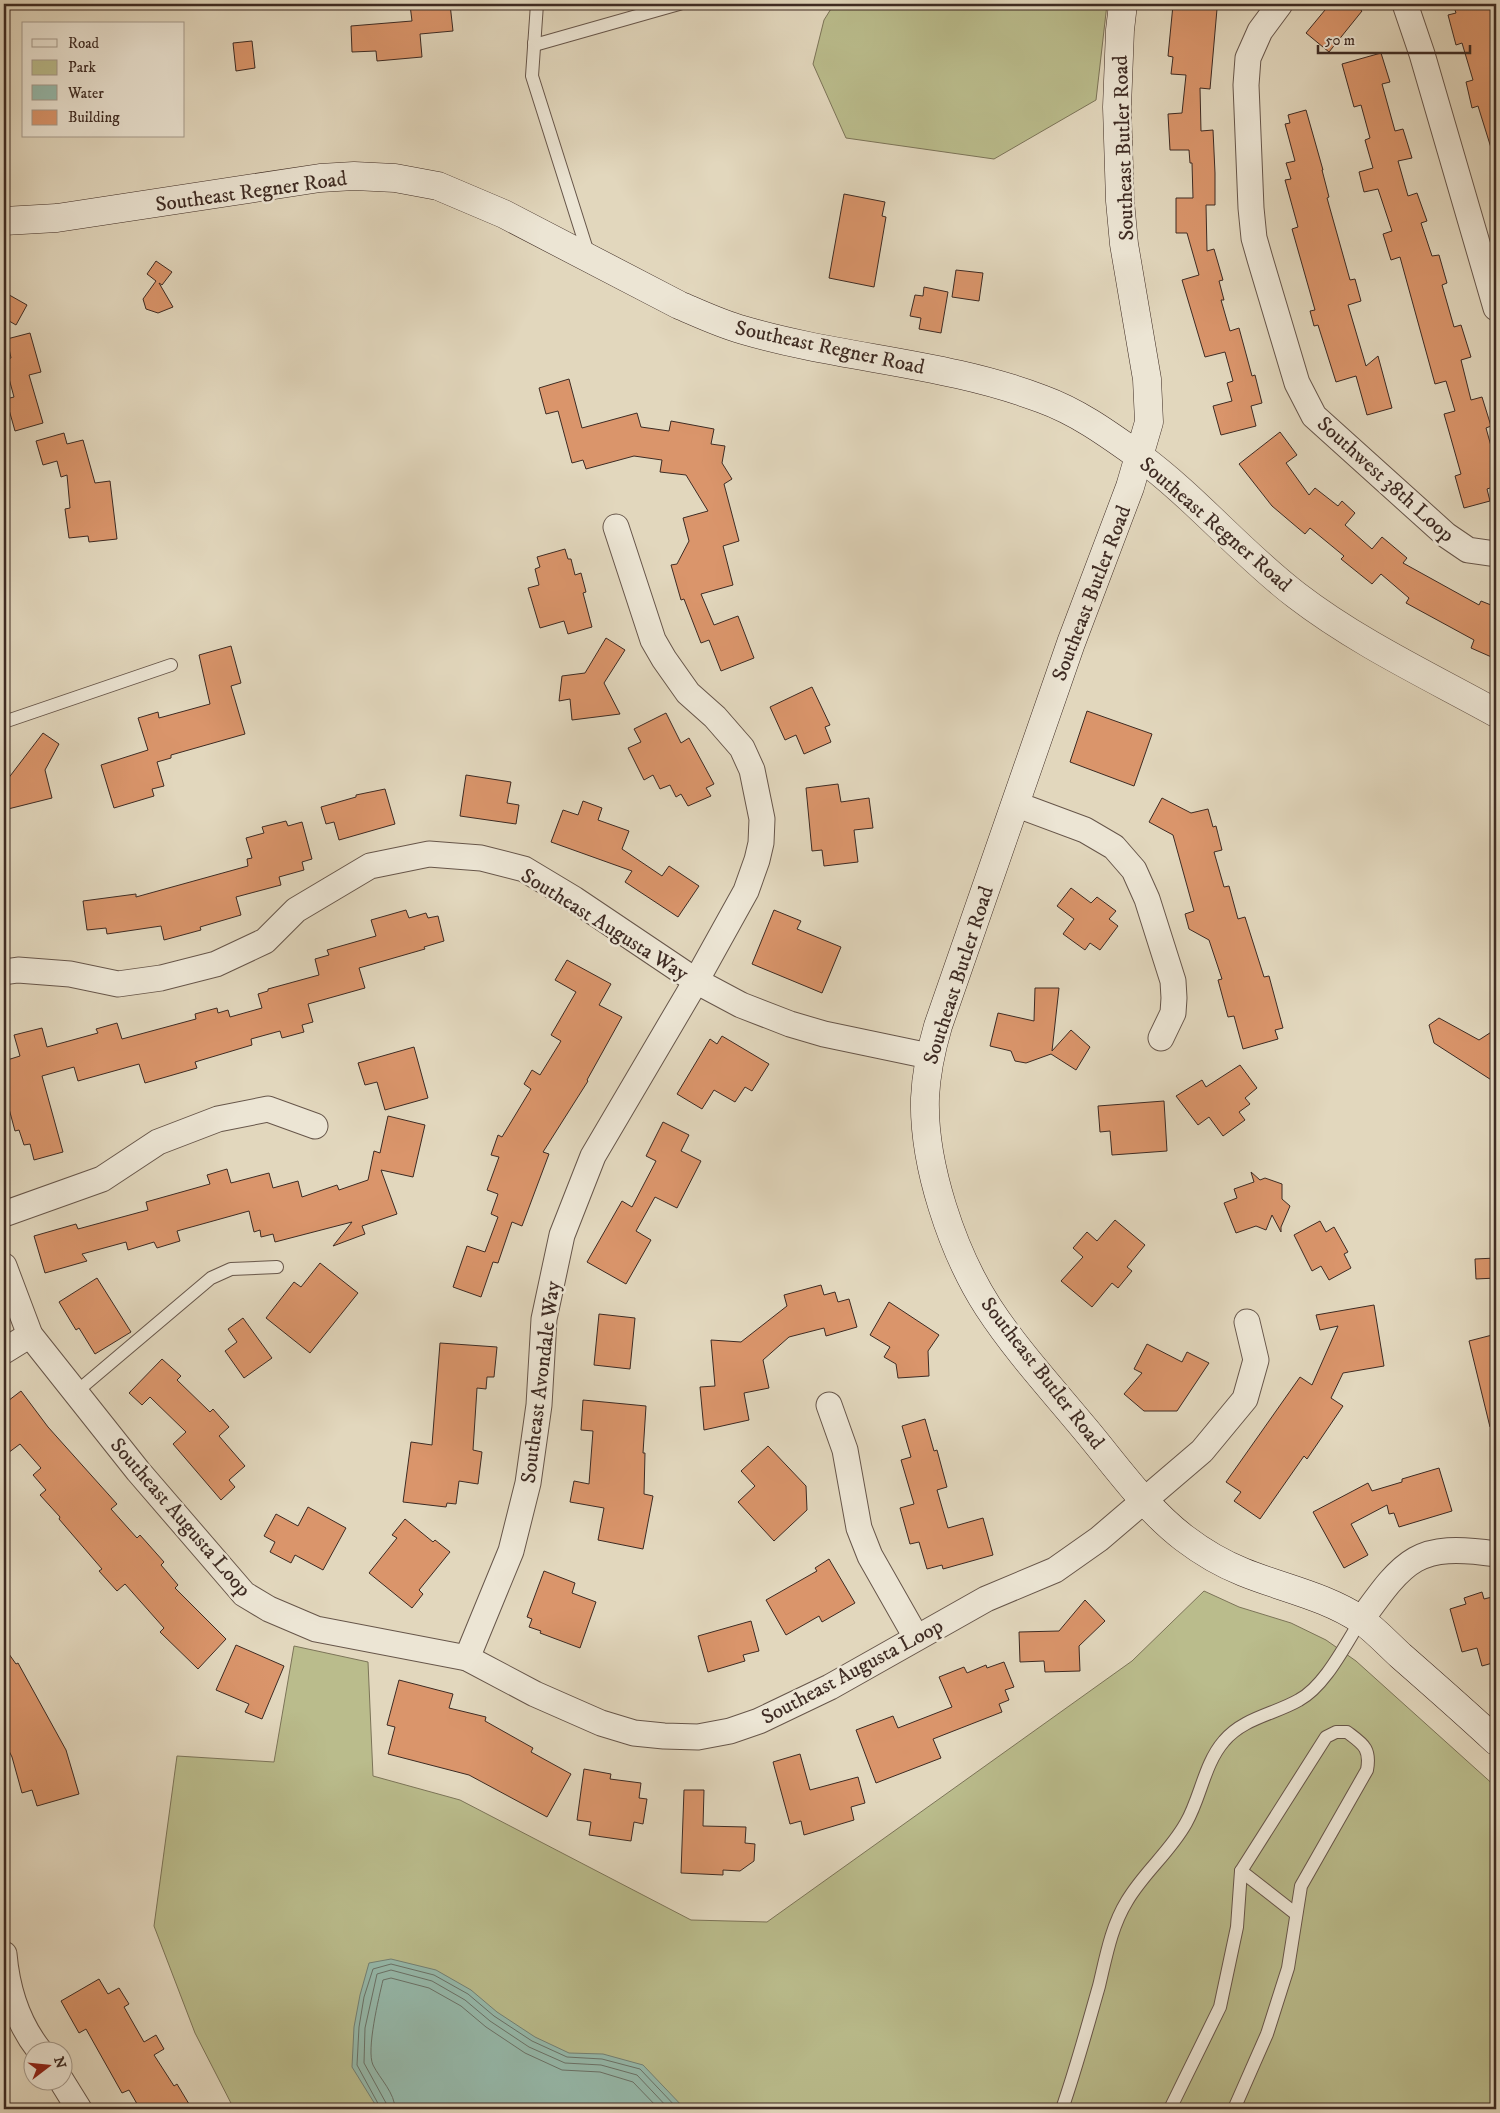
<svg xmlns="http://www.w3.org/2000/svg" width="1500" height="2113" font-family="'IM FELL DW Pica',serif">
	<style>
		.green { fill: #babc8c; stroke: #7c7458 }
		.water { fill: #96baac; stroke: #738175 }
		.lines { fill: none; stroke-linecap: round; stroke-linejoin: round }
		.shore { stroke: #6a7268; stroke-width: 1 }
		.building { fill: #da956b; stroke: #3e2b23 }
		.service-casing { stroke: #67564a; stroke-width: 14 }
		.minor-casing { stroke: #67564a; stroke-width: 27 }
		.tertiary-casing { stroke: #67564a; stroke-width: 29 }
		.secondary-casing { stroke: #3e2b23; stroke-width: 29 }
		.service { stroke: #ece5d4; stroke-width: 12 }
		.minor { stroke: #ece5d4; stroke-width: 25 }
		.tertiary { stroke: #ece5d4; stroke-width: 28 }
		.secondary { stroke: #ece5d4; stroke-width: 28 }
		.labels { text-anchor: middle; stroke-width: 5; stroke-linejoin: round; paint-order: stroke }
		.street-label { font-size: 21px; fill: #3e2b23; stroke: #ece5d4 }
	</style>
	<rect width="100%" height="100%" fill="#e2d7bd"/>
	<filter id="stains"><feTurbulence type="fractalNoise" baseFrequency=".004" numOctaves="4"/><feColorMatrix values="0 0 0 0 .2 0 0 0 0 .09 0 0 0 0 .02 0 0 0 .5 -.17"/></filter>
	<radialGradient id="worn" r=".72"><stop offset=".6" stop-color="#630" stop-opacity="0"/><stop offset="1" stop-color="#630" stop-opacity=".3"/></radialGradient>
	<!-- green -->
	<g class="green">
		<path d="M834,4H1107L1096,100L994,159L846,138L813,64L824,20Z"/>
		<path d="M1204,1591L1239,1607L1291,1623L1326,1640L1356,1661L1496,1787V2109H234L195,2033L154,1926L177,1756L274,1762L294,1646L368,1662L373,1776L460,1800L691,1920L767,1922L1132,1661Z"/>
	</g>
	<!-- water -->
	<path class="water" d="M391,1959L436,1970L471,1990L497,2012L535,2037L569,2053L603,2054L643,2065L685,2109H378L352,2067L354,2027L360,1995L369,1963Z"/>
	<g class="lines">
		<!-- shore -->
		<g class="shore">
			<path d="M381,2109L357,2065L359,2027L364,1997L373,1969L391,1964L434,1975L468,1994L494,2016L532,2041L567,2057L602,2059L640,2069L678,2109"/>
			<path d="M388,2109L386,2103L364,2063L365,2028L377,1974L391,1970L432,1981L465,2000L490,2021L529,2047L565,2063L601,2065L637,2075L669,2109"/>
			<path d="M395,2109C395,2093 380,2079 373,2065C366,2050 379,1997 383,1980L391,1978L429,1988L461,2006L486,2027L525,2053L562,2070L600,2072L633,2082L659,2109"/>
		</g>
	</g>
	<!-- building -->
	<g class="building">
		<path d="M450,4L453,31L420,34L422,57L377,61L376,51L352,52L351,26L412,21L410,5Z"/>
		<path d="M1330,4H1353L1362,11L1329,52L1306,33Z"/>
		<path d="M1453,4H1492L1496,17V151H1492L1478,106L1472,108L1466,82L1473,80L1462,43L1456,45L1448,15L1456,13Z"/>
		<path d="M1173,5L1217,9L1210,89L1200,88L1201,131L1213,130L1215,173V205H1206L1207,251L1214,249L1223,280L1219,281L1224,300H1221L1230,331L1239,328L1252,376L1255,375L1262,403L1251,406L1256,426L1221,435L1213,406L1232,401L1227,383L1233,381L1225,352L1205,357L1182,280L1199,275L1187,233H1176V198H1193L1192,163H1190L1189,150H1170L1168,114L1182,113L1186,75L1171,74L1173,57L1168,56Z"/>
		<path d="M252,41L255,68L236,71L233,43Z"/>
		<path d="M1381,53L1390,82L1382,84L1395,131L1403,129L1412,158L1398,161L1408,196L1417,193L1427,221L1421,223L1432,256L1439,255L1447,283L1442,285L1454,327L1461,325L1471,357L1461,360L1471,400L1482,397L1491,426L1486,428L1496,464V486L1487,489L1490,501L1464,508L1455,476L1461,474L1444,414L1455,411L1446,381L1435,384L1400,257L1391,260L1383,234L1392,231L1378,189L1364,192L1359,172L1373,168L1365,140L1370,138L1361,105L1354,107L1342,64Z"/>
		<path d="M1306,110L1323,170H1322L1329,197L1327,198L1350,280L1355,279L1361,301L1348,305L1366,366L1378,356L1392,408L1367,415L1356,376L1336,382L1318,325L1314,326L1310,311L1315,310L1292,229L1298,227L1285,180L1291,179L1286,163L1295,161L1285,124L1290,123L1288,115Z"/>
		<path d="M844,194L885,202L882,216L886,217L874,287L829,278Z"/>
		<path d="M156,261L172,272L162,285L159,283L173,307L158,313L146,309L143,299L156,281L147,274Z"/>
		<path d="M956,270L983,273L979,301L952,297Z"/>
		<path d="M924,287L948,292L941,333L919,329L921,318L910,316L915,295L923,296Z"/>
		<path d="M4,292L27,305L16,325L4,318Z"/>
		<path d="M30,333L41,372L29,375L43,423L15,431L6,399L14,397L4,360L11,358L7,339Z"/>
		<path d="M569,379L582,428L637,413L641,427L669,431L671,421L714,429L711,444L725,446L722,463L732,479L724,484L739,541L723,546L733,585L701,594L714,625L738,616L754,658L721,671L709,640L701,643L684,599L681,600L671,565L677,564L689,541L683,518L708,511L686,475L660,472L662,460L634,456L586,469L583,460L572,463L558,411L546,414L539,388Z"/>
		<path d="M1280,432L1297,455L1286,463L1309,495L1315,488L1338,506L1342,501L1355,513L1345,525L1372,549L1382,537L1407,558L1403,563L1479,605L1481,601L1496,607V659L1471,648L1474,640L1406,603L1409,598L1381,574L1372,584L1341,559L1344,556L1310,528L1305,534L1272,506L1239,464Z"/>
		<path d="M64,433L67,444L83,440L95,483L110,481L117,539L89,542L88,536L69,538L65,509L70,508L67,475L61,477L57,461L43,465L36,441Z"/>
		<path d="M565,549L568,559H571L575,575L581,573L586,592L583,593L592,627L568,634L564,621L540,628L528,588L539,585L535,569L540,567L537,557Z"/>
		<path d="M606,638L625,650L604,683L620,714L572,720L570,699L559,701L562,676L585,673Z"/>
		<path d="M231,646L241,683L231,686L245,734L171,755V758L157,762L164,786L152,789L154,796L114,808L101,765L148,750L138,718L158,712L159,718L210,704L199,655Z"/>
		<path d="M812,687L830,725L825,727L831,742L804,754L796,735L785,740L770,707Z"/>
		<path d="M1087,711L1152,734L1134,786L1070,762Z"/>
		<path d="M666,713L681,743L689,738L714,784L706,788L711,796L688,806L681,794L676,797L670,785L660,789L653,775L644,780L628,748L641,742L634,729Z"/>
		<path d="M43,733L59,744L45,770L52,798L4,810V784Z"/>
		<path d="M466,775L511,782L507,803L519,805L516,824L460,816Z"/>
		<path d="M838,784L841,802L869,798L873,828L854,830L858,862L824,866L822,850L812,851L806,788Z"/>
		<path d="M385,789L395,824L339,840L334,822L326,824L321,807L356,797V795Z"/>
		<path d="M1162,798L1191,813L1208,809L1213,827L1216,826L1222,850L1214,852L1224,887L1229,886L1238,919L1245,917L1264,977L1269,976L1283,1028L1275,1030L1278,1039L1243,1049L1234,1016L1228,1017L1218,980L1222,979L1209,940L1189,929L1185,914L1194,911L1173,835L1149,822Z"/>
		<path d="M583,801L602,808L598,820L629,831L622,849L662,876L669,866L699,886L678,917L625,882L632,871L551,842L563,810L578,815Z"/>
		<path d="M286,821L288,826L302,822L312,859L302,862L304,870L279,877L281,885L236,897L241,915L200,927L201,930L164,940L161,926L107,934L106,928L87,930L83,901L136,894V897L248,866L247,859L252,858L246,838L264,833L262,827Z"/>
		<path d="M1071,888L1091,903L1097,897L1116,911L1109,919L1118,926L1100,950L1090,943L1085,950L1063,934L1074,919L1057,906Z"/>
		<path d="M406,910L409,918L426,913L428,918L438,916L444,941L424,947L425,949L359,968L365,988L308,1004L313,1022L302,1025L304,1032L282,1038L280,1031L251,1039L252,1045L195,1062L197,1068L145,1083L139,1064L78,1081L74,1067L42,1076L63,1152L34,1160L30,1144L24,1145L19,1130L15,1131L4,1090V1061L20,1056L14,1035L42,1028L47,1047L98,1033L96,1029L117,1023L122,1039L196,1019L195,1014L217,1008L218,1013L228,1010L230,1017L262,1008L258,994L268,991V989L319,975L315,959L329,955L327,950L376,936L371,920Z"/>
		<path d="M774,910L801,921L797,929L841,947L822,993L752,964Z"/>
		<path d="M567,960L611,984L599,1005L622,1017L587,1080L588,1081L543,1152L549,1154L522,1226L512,1222L498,1263L493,1262L481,1297L453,1287L467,1246L485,1252L498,1217L491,1214L498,1194L487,1190L499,1157L491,1155L498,1135L502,1137L531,1089L524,1084L532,1070L540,1075L561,1041L551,1035L576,992L555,980Z"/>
		<path d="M1035,988H1059L1052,1051L1071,1030L1090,1047L1076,1070L1051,1054L1026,1063L1015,1061L1011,1051L990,1046L998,1013L1034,1021Z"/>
		<path d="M1439,1018L1479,1040L1496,1029V1083L1434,1043L1429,1025Z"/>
		<path d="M722,1036L769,1064L752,1091L745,1087L735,1102L714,1090L702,1109L677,1094L710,1039L717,1044Z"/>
		<path d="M414,1047L428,1098L385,1110L377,1082L365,1085L358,1063Z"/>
		<path d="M1240,1065L1257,1088L1245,1098L1250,1104L1239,1112L1245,1120L1223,1136L1209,1117L1198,1125L1176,1096L1202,1080L1206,1087Z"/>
		<path d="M1164,1101L1167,1151L1112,1155L1110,1131L1100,1132L1098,1106Z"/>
		<path d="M388,1116L425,1125L413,1177L381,1170L397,1214L362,1226L365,1234L333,1246L352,1222L275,1242L273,1234L261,1237L260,1230L254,1232L249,1211L177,1231L180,1241L157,1248L154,1242L128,1250L126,1242L82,1254L87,1261L45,1273L34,1236L76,1224L78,1229L148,1210L146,1202L210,1184L207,1175L227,1169L231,1183L269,1173L273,1188L298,1181L302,1197L337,1185L339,1190L368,1180L374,1151L380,1153Z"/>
		<path d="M663,1122L689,1135L681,1151L701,1161L677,1208L655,1197L636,1231L651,1240L626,1284L587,1262L622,1201L632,1207L656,1161L646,1156Z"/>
		<path d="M1251,1172L1260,1180L1265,1178L1282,1184V1199L1290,1206L1281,1227V1232L1272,1215L1266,1230L1256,1226L1236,1233L1224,1203L1237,1198L1234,1189L1254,1182Z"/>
		<path d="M1115,1220L1145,1245L1127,1267L1132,1271L1118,1288L1112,1283L1092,1307L1061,1281L1083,1257L1073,1248L1087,1232L1097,1241Z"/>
		<path d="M1320,1221L1326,1232L1334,1227L1348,1252L1344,1254L1351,1268L1329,1280L1321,1266L1312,1271L1294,1235Z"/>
		<path d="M1496,1258V1278L1476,1279L1475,1259Z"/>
		<path d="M320,1263L358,1293L310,1353L266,1318L294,1282L301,1287Z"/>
		<path d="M97,1278L131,1332L95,1354L79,1328L76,1330L59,1302Z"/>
		<path d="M821,1285L824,1295L835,1292L838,1302L849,1299L857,1327L826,1336L824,1328L789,1337L763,1360L769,1388L744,1393L749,1420L704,1430L700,1387L715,1386L711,1340L741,1342L787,1306L784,1295Z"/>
		<path d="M889,1302L939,1335L928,1351L929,1376L898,1378L896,1364L884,1357L890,1347L870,1335Z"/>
		<path d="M1374,1305L1384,1366L1343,1373L1331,1398L1343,1406L1307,1459L1304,1456L1260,1519L1234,1501L1241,1492L1226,1482L1300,1377L1312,1385L1338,1326L1320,1330L1316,1315Z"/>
		<path d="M599,1314L635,1318L630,1369L594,1365Z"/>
		<path d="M243,1318L272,1358L244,1378L225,1351L237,1342L228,1329Z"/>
		<path d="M1496,1334V1426L1490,1427L1469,1341Z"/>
		<path d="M440,1343L497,1347L494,1377H487L486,1389L477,1388L473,1450L482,1452L478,1484L459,1481L456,1504L447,1503L446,1507L403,1502L411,1442L432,1445Z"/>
		<path d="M1147,1344L1182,1362L1187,1352L1209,1363L1177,1411H1144L1124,1394L1142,1373L1134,1369Z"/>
		<path d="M162,1359L181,1376L177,1380L210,1412L213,1409L229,1427L219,1436L245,1466L229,1480L235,1487L221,1500L173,1444L186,1432L150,1397L142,1405L129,1393Z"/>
		<path d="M21,1391L48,1427L117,1504L111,1509L137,1538L140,1535L164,1562L161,1565L178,1585L175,1588L226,1639L198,1669L160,1632L164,1628L125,1584L117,1591L99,1571L102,1569L59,1519L60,1517L40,1495L46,1490L33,1475L41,1468L20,1444L4,1456V1404Z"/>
		<path d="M583,1400L646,1406L643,1453H645L644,1494L653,1496L643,1549L598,1540L604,1508L570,1502L574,1481L589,1484L593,1431L581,1430Z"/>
		<path d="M925,1419L934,1451L937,1450L947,1487L937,1490L948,1528L983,1518L993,1555L943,1569L942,1565L927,1569L919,1542L910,1544L900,1508L914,1504L901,1460L911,1457L902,1426Z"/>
		<path d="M768,1446L806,1486L807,1510L774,1541L738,1502L755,1486L741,1471Z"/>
		<path d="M1439,1468L1452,1511L1399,1527L1394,1513L1389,1514L1387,1505L1351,1524L1368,1555L1344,1568L1313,1512L1368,1483L1372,1491L1402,1482V1479Z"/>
		<path d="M308,1507L346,1528L323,1570L295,1555L291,1563L270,1552L275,1542L264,1536L276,1514L298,1526Z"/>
		<path d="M405,1519L433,1542L435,1540L450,1552L419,1590L423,1594L412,1608L369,1573L397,1538L392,1535Z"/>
		<path d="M829,1559L855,1603L822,1622L819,1616L786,1635L766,1600L817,1571L815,1568Z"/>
		<path d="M544,1571L575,1583L572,1593L596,1602L580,1648L540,1633L541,1631L529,1627L532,1619L527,1617Z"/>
		<path d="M1482,1592L1484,1599L1496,1596V1662L1482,1666L1477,1648L1462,1652L1450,1609L1466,1604L1464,1598Z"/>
		<path d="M1085,1600L1105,1621L1079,1646L1080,1671L1045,1672L1044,1661L1020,1662L1019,1632L1059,1631Z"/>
		<path d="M751,1621L759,1651L743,1655L745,1661L708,1672L698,1636Z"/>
		<path d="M236,1645L284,1666L262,1719L245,1712L249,1704L216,1690Z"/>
		<path d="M4,1647L16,1664L18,1663L66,1750L79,1794L37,1806L32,1790L22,1793L12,1757L4,1741Z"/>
		<path d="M1004,1662L1014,1687L1005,1690L1009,1700L999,1704L1002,1712L933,1739L941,1758L876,1783L856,1730L893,1716L898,1728L952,1707L939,1677L964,1667L967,1673L986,1665L987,1668Z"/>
		<path d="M399,1680L453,1694L449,1708L486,1717L485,1721L533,1748L531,1752L571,1774L547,1817L469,1775L388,1754L395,1727L387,1725Z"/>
		<path d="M800,1754L810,1790L858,1777L865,1803L851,1807L854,1820L804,1835L801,1821L790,1824L773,1762Z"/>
		<path d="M584,1769L611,1774L610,1779L641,1783L639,1798L647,1799L643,1824L634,1822L631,1841L589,1835L591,1822L577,1820Z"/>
		<path d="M684,1790H704L703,1826L746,1827L745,1843L755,1844L754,1861L740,1871L723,1870V1875L681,1873Z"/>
		<path d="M99,1979L108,1994L119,1988L129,2004L124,2007L144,2042L156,2035L164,2049L154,2055L174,2086L177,2084L192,2109H140L129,2090L122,2093L86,2029L79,2033L61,2001Z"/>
	</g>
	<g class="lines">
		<!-- service casing -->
		<g class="service-casing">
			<g id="service">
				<path d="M537,4L532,76L589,256"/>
				<path d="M534,43L538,44L679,4"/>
				<path d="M4,722L171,665"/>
				<path d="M75,1393L211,1278L231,1269L277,1267"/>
				<path d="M1241,1871L1296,1914"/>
				<path d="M1062,2109C1076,2069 1087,2028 1099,1986C1106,1957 1111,1927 1127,1901C1144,1872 1170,1852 1186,1823C1201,1797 1204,1764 1224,1741C1243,1718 1275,1714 1299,1700C1325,1686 1345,1645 1361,1620"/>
				<path d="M1170,2109L1220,2007L1237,1927L1241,1871L1326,1737L1336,1732H1347C1363,1744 1371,1748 1367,1770L1301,1886L1288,1968L1267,2034L1234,2109"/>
			</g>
		</g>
		<!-- minor casing -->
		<g class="minor-casing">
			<g id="minor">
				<path d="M1280,4L1260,31L1248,58L1246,85L1251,208L1254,238L1260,259L1297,383L1314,416L1446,535L1468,550L1496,554"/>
				<path d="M1405,4L1422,54L1496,308"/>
				<path d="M1015,804L1085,830L1114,847L1134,870L1147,899L1173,981L1174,998L1173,1013L1161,1038"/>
				<path d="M4,972L18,970L70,974L118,984L161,978L216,964L265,941L296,910L370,866L429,854L481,858L524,869L574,899L696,981L741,1005L790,1024L824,1034L929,1056"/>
				<path d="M4,1214L102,1179L158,1142L218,1119L268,1109L315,1126"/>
				<path d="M4,1266L30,1335L138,1471L244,1594L269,1609L316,1629L467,1658L535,1694L601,1723L634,1733L664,1736L698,1737L730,1731L759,1721L830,1687L986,1599L1055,1570L1099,1539L1202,1451L1245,1399L1256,1360L1247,1322"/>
				<path d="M4,1351L30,1335"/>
				<path d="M829,1405L845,1450L859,1528L870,1556L916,1637"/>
				<path d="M1361,1620C1405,1559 1417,1542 1496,1554"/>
				<path d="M467,1658L511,1551L528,1483L539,1405L544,1319L562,1235L593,1156L696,981L746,891L757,860L761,843L762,819L752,770L742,748L715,717L688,693L664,659L653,640L616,527"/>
				<path d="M4,1954C7,1988 18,2023 39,2050"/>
				<path d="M61,2080L79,2109"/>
			</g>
		</g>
		<!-- tertiary casing -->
		<g class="tertiary-casing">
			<path id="tertiary" d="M1139,456C1196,498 1240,552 1296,595C1357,642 1429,676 1496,713"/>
		</g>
		<!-- secondary casing -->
		<g class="secondary-casing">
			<g id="secondary">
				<path d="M1123,4L1120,30L1117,107L1120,201L1124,244L1147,379L1149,422L1130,487L1071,643L938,1026C931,1050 926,1073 925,1098C923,1164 952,1251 988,1307C1016,1350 1052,1389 1085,1429C1116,1466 1146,1509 1184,1538C1201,1551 1223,1564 1243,1572C1282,1588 1325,1596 1361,1620C1375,1630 1388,1644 1401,1656C1433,1684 1465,1712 1496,1741"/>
				<path d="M4,221L57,218L320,178L354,176L395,178L438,186L504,214L679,305C700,314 721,324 743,330C841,359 945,362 1042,399C1078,412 1108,434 1139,456"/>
			</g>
		</g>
		<!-- service -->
		<use href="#service" class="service"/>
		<!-- minor -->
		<use href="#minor" class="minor"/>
		<!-- tertiary -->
		<use href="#tertiary" class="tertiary"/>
		<!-- secondary -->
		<use href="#secondary" class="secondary"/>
	</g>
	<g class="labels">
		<!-- street labels -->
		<g class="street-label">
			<text transform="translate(1123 148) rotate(-92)" y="7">Southeast Butler Road</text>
			<text transform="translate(251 191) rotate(-8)" y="7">Southeast Regner Road</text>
			<text transform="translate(830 347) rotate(12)" y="7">Southeast Regner Road</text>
			<text transform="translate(1386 479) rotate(42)" y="7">Southwest 38th Loop</text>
			<text transform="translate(1216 524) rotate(41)" y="7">Southeast Regner Road</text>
			<text transform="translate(1091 593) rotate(-69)" y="7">Southeast Butler Road</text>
			<text transform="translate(605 924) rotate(32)" y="7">Southeast Augusta Way</text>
			<text transform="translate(958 975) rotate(-72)" y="7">Southeast Butler Road</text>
			<text transform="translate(1043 1373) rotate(52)" y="7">Southeast Butler Road</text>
			<text transform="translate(540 1382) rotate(-83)" y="7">Southeast Avondale Way</text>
			<text transform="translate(181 1517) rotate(49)" y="7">Southeast Augusta Loop</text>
			<text transform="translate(852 1671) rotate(-28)" y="7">Southeast Augusta Loop</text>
		</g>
	</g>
	<!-- margin -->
	<rect width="1500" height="2113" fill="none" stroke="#e2d7bd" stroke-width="20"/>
	<rect x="5" y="5" width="1490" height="2103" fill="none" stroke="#3e2b23" stroke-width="2.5"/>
	<rect x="10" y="10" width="1480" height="2093" fill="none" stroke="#3e2b23"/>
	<!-- legend -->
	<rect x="22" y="22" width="162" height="115" fill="#ece5d4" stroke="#a69b8d"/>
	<rect x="32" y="39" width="25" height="8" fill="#ece5d4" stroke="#a69b8d"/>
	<text x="68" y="48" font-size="15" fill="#3e2b23">Road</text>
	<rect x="32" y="60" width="25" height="15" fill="#babc8c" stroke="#a69b8d"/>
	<text x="68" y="72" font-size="15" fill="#3e2b23">Park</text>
	<rect x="32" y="85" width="25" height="15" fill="#96baac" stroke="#a69b8d"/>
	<text x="68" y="98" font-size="15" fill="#3e2b23">Water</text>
	<rect x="32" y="110" width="25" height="15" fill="#da956b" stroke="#a69b8d"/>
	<text x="68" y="122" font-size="15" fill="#3e2b23">Building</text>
	<!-- north arrow -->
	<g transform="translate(48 2066) rotate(74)"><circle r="24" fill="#ece5d4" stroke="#a69b8d"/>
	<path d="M0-4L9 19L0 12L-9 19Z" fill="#8f2418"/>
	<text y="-8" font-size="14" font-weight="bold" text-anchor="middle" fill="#3e2b23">N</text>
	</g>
	<!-- scale -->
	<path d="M1318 45v8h152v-8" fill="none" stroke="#3e2b23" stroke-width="2.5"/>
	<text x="1325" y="45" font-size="15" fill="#3e2b23" stroke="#ece5d4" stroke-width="4" paint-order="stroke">50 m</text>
	<rect width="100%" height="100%" filter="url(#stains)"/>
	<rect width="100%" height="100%" fill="url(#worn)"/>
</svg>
